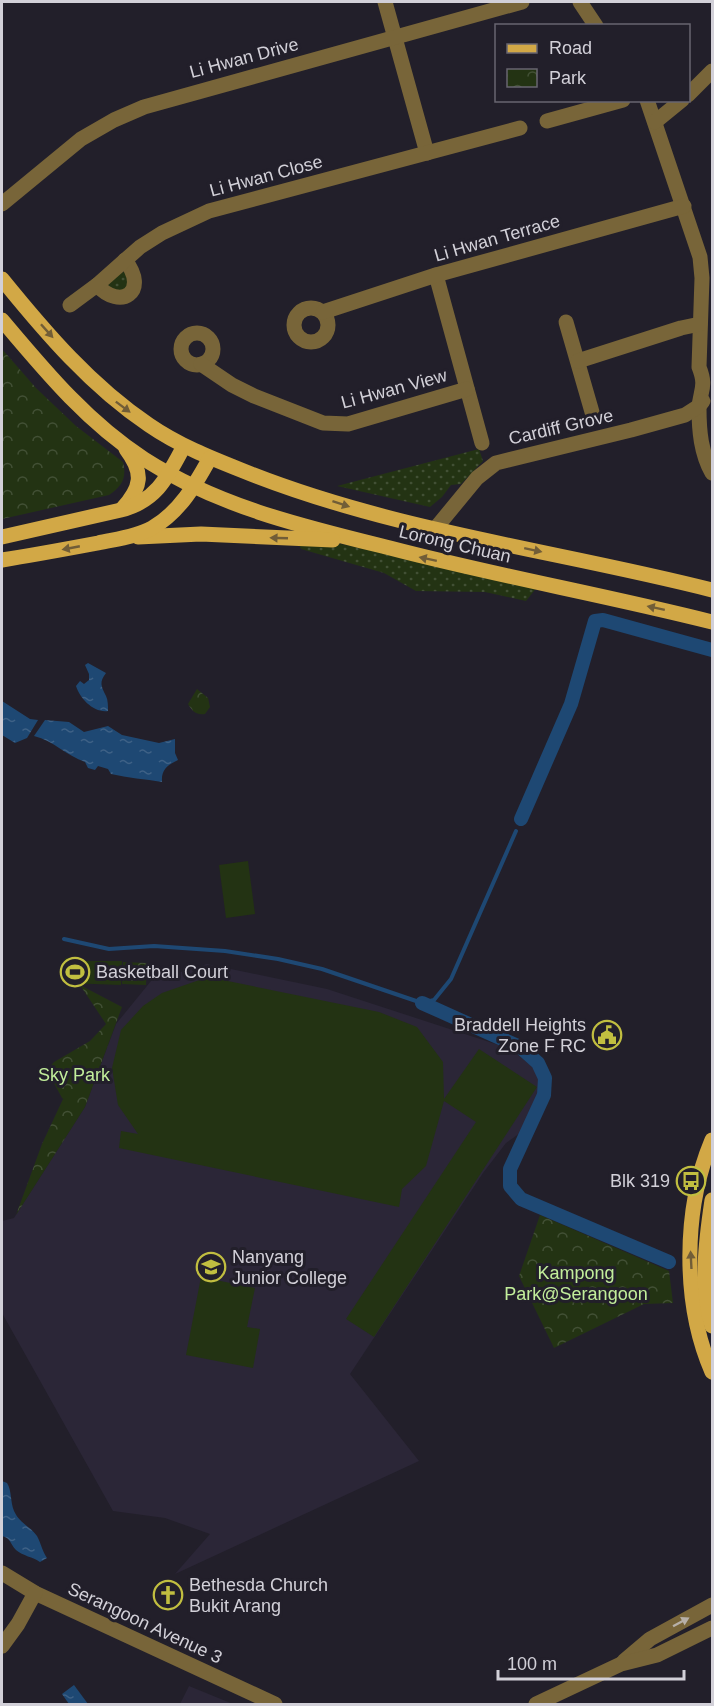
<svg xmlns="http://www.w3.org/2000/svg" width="714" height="1706" font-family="Helvetica,sans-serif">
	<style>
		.built { fill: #2b2637 }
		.grass { fill: url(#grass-dots) }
		.park { fill: url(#park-crowns) }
		.pitch { fill: #233313 }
		.water { fill: url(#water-ripples) }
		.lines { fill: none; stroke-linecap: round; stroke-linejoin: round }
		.stream { stroke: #1e4873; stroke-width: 4 }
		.canal { stroke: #1e4873; stroke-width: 14 }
		.minor { stroke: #786539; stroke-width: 15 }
		.major { stroke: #d2a846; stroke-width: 15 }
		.oneway { fill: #715d37 }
		.oneway2 { fill: #b7b0a8 }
		.labels { text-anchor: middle; stroke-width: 6; stroke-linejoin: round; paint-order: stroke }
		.street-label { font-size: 18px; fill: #d2d0d8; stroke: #221f2a }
		.poi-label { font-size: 18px; fill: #d2d0d8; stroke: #221f2a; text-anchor: start }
		.park-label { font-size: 18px; fill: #c2ee9b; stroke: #221f2a }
	</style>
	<defs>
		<pattern id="grass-dots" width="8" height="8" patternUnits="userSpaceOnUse" patternTransform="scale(1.5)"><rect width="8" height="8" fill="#233313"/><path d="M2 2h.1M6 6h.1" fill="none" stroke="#425035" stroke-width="1.8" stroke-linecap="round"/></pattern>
		<pattern id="park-crowns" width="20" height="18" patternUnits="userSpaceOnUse" patternTransform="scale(1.5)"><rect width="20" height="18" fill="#233313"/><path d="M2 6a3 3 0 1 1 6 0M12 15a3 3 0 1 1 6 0" fill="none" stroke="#425035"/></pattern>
		<pattern id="water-ripples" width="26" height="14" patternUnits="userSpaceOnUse" patternTransform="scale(1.5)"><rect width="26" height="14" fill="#1e4873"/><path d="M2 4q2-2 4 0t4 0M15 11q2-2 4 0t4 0" fill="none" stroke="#3e6186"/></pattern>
	</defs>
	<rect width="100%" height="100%" fill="#221f2a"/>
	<!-- built -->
	<g class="built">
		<path d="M207,964L327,989L511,1049L535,1069L538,1076V1089L537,1101L523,1131L506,1143L483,1173L350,1374L419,1461L175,1574L210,1534L165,1518L113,1511L2,1313V1221L14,1218L85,1107L116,1024L151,981Z"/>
		<path d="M189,1686L233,1704H180Z"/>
	</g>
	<!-- grass -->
	<g class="grass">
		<path d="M124,272L130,278L125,292L110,288L108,284L111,275Z"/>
		<path d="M479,449L483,461L461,484L451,485L442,497L430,507L337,486Z"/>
		<path d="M294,534L538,586L526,601L485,592L416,591L384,573L301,549Z"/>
	</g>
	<!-- park -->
	<g class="park">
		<path d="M2,349L36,388L76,426L123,462C127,478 122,486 109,495L2,519Z"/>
		<path d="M197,689L208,698L210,707L205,714C196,715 193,712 188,704Z"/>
		<path d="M123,962L147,963L146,985L122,984Z"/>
		<path d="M80,985L122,1007L85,1107L16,1215L42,1144L63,1099L65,1100L62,1098L47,1070L54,1062L90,1041L106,1024Z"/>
		<path d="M540,1215L669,1271L673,1303L644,1304L554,1348L519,1276Z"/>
	</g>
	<!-- pitch -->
	<g class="pitch">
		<path d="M248,861L255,914L226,918L219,865Z"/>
		<path d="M65,958L84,961V963L85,961H122L121,985L66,983Z"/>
		<path d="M208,977L379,1012L417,1027L443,1062L444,1099L479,1049L537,1087L374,1337L346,1319L476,1122L444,1101L426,1166L402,1189L399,1207L119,1148L121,1131L138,1134L118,1105L112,1068L121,1030L143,1006L162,993Z"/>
		<path d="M201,1277L255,1288L247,1327L260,1329L253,1368L186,1355Z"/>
	</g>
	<!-- water -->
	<g class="water">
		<path d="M88,663L106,673C99,682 101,686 106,696C108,700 108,706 108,711C94,713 80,699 76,686L80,681L84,684L89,680V674L85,665Z"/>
		<path d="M2,701L30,719L38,720L27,738L15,743L2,735Z"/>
		<path d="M45,720L69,722L84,732L108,726L122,735L159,743L175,739V753L178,760C168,765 161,769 162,782C145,779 128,778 111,774L108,769L98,766L95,770L88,768L85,762C67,756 54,741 34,736Z"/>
		<path d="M2,1481L7,1483C12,1491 10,1501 14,1511C20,1524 30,1526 37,1536C41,1543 42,1551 47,1558L40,1562C33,1557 23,1556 16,1550C10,1544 11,1538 2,1536Z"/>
		<path d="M74,1685L88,1704H69L62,1694Z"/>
	</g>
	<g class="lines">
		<!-- stream -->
		<path class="stream" d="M64,939L109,949L154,946L225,951L278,959L322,969L422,1003L434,1000L451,979L516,831"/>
		<!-- canal -->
		<g class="canal">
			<path d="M521,819L571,704L595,621L603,620L712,650"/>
			<path d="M422,1003L520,1047L538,1063L545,1078L544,1095L510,1169V1186L521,1199L669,1262"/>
		</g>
		<!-- minor -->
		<g class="minor">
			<path d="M385,2L427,153"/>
			<path d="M580,2L596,26"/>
			<path d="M688,95L712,71"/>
			<path d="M647,100L700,257L702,278L699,367C707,387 700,390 699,408C699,431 701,453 712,473"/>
			<path d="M547,121L623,100"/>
			<path d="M655,122L682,100"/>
			<path d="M2,204L81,139L114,120L144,107L522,2"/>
			<path d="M436,275L482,443"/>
			<path d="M97,285C120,311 150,292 125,260"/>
			<path d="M70,305L97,285L140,247L162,233L209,211L520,128"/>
			<circle cx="311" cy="325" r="17"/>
			<path d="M323,312L436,275L684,206"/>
			<path d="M566,322L592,412"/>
			<circle cx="197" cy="349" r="16"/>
			<path d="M578,361L681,328L700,324"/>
			<path d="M201,364L232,385L254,396L323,423L348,424L467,389"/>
			<path d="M435,529L477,478L496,463L631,430L685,415L699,406L703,401"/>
			<path d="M2,1573L35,1593L275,1704"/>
			<path d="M2,1646L18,1624L35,1593"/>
			<path d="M624,1661L650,1639L712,1605"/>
			<path d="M536,1704L621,1664L657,1655L712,1628"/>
		</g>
		<!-- major -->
		<g class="major">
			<path d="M2,279C45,332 91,386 149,425C181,447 216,460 251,474C399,532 559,551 712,590"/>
			<path d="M2,320C45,371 87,422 144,459C219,507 305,527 390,548C497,576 605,595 712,622"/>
			<path d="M122,509C142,487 144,473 126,449"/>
			<path d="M2,537L121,510C157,501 168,476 184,446"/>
			<path d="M138,537L201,534L333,540"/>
			<path d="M2,560C34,555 66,549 98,543C116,539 136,537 152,528C180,512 195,485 210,458"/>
			<path d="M712,1140C683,1209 682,1303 712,1372"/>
			<path d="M712,1200C706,1240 700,1286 712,1326"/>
		</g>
	</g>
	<!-- one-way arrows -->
	<defs><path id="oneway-solid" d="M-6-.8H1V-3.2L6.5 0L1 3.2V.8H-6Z" transform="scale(1.5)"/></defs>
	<g class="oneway">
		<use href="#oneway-solid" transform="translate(47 331) rotate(48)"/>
		<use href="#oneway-solid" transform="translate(123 407) rotate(37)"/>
		<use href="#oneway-solid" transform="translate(341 504) rotate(18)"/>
		<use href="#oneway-solid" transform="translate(279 538) rotate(-178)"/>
		<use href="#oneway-solid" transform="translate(71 548) rotate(169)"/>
		<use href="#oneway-solid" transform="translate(533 550) rotate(12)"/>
		<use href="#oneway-solid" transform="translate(428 559) rotate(-168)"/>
		<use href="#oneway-solid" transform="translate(656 608) rotate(-168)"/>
		<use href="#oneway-solid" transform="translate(691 1260) rotate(-93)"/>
	</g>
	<use class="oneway2" href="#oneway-solid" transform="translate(681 1622) rotate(-28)"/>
	<!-- icons -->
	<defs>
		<g id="stadium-ring" transform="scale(1.5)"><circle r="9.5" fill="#221f2a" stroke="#c1be40" stroke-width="1.5"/><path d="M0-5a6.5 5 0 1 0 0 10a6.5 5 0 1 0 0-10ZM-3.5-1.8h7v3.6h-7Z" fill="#c1be40"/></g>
		<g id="civic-ring" transform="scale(1.5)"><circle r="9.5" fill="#221f2a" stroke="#c1be40" stroke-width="1.5"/><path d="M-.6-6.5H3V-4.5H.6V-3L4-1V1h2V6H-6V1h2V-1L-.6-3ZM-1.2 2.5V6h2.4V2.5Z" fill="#c1be40"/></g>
		<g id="bus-ring" transform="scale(1.5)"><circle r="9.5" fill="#221f2a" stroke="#c1be40" stroke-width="1.5"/><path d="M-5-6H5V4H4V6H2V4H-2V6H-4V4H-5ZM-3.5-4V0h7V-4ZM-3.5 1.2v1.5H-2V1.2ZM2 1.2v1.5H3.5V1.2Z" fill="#c1be40"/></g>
		<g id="university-ring" transform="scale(1.5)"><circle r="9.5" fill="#221f2a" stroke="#c1be40" stroke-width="1.5"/><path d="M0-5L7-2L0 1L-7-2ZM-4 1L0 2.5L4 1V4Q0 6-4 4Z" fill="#c1be40"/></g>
		<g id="church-ring" transform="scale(1.5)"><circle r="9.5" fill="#221f2a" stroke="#c1be40" stroke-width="1.5"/><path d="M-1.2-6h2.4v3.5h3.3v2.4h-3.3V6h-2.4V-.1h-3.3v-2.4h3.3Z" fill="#c1be40"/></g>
	</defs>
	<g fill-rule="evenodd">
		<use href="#stadium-ring" x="75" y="972"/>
		<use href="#civic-ring" x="607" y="1035"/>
		<use href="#bus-ring" x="691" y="1181"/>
		<use href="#university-ring" x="211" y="1267"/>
		<use href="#church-ring" x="168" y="1595"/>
	</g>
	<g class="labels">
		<!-- street labels -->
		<g class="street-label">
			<text transform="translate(244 58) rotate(-15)" y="6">Li Hwan Drive</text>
			<text transform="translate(266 176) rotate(-15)" y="6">Li Hwan Close</text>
			<text transform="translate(497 238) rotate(-16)" y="6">Li Hwan Terrace</text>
			<text transform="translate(394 389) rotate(-15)" y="6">Li Hwan View</text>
			<text transform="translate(561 427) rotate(-13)" y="6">Cardiff Grove</text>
			<text transform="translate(455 544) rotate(13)" y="6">Lorong Chuan</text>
			<text transform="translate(145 1623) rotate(25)" y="6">Serangoon Avenue 3</text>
		</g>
		<!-- poi labels -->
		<g class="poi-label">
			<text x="96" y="978">Basketball Court</text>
			<text x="586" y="1031" text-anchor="end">Braddell Heights<tspan x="586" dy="21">Zone F RC</tspan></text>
			<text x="670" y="1187" text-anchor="end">Blk 319</text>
			<text x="232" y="1263">Nanyang<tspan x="232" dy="21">Junior College</tspan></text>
			<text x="189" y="1591">Bethesda Church<tspan x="189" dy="21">Bukit Arang</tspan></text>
		</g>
		<!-- park labels -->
		<g class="park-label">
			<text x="74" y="1081">Sky Park</text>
			<text x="576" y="1279">Kampong<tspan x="576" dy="21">Park@Serangoon</tspan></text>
		</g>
	</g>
	<!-- border -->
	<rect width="714" height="1706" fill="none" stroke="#d2d0d8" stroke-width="6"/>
	<!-- legend -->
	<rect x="495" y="24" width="195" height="78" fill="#221f2a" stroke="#686670" stroke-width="1.5"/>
	<rect x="507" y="44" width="30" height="9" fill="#d2a846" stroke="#686670" stroke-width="1.5"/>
	<text x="549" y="54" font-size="18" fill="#d2d0d8">Road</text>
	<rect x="507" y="69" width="30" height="18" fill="url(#park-crowns)" stroke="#686670" stroke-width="1.5"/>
	<text x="549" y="84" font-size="18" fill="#d2d0d8">Park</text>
	<!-- scale -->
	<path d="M498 1670v9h186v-9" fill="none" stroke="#d2d0d8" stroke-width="3"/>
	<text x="507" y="1670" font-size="18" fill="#d2d0d8" stroke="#221f2a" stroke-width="4.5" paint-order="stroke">100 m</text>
</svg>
